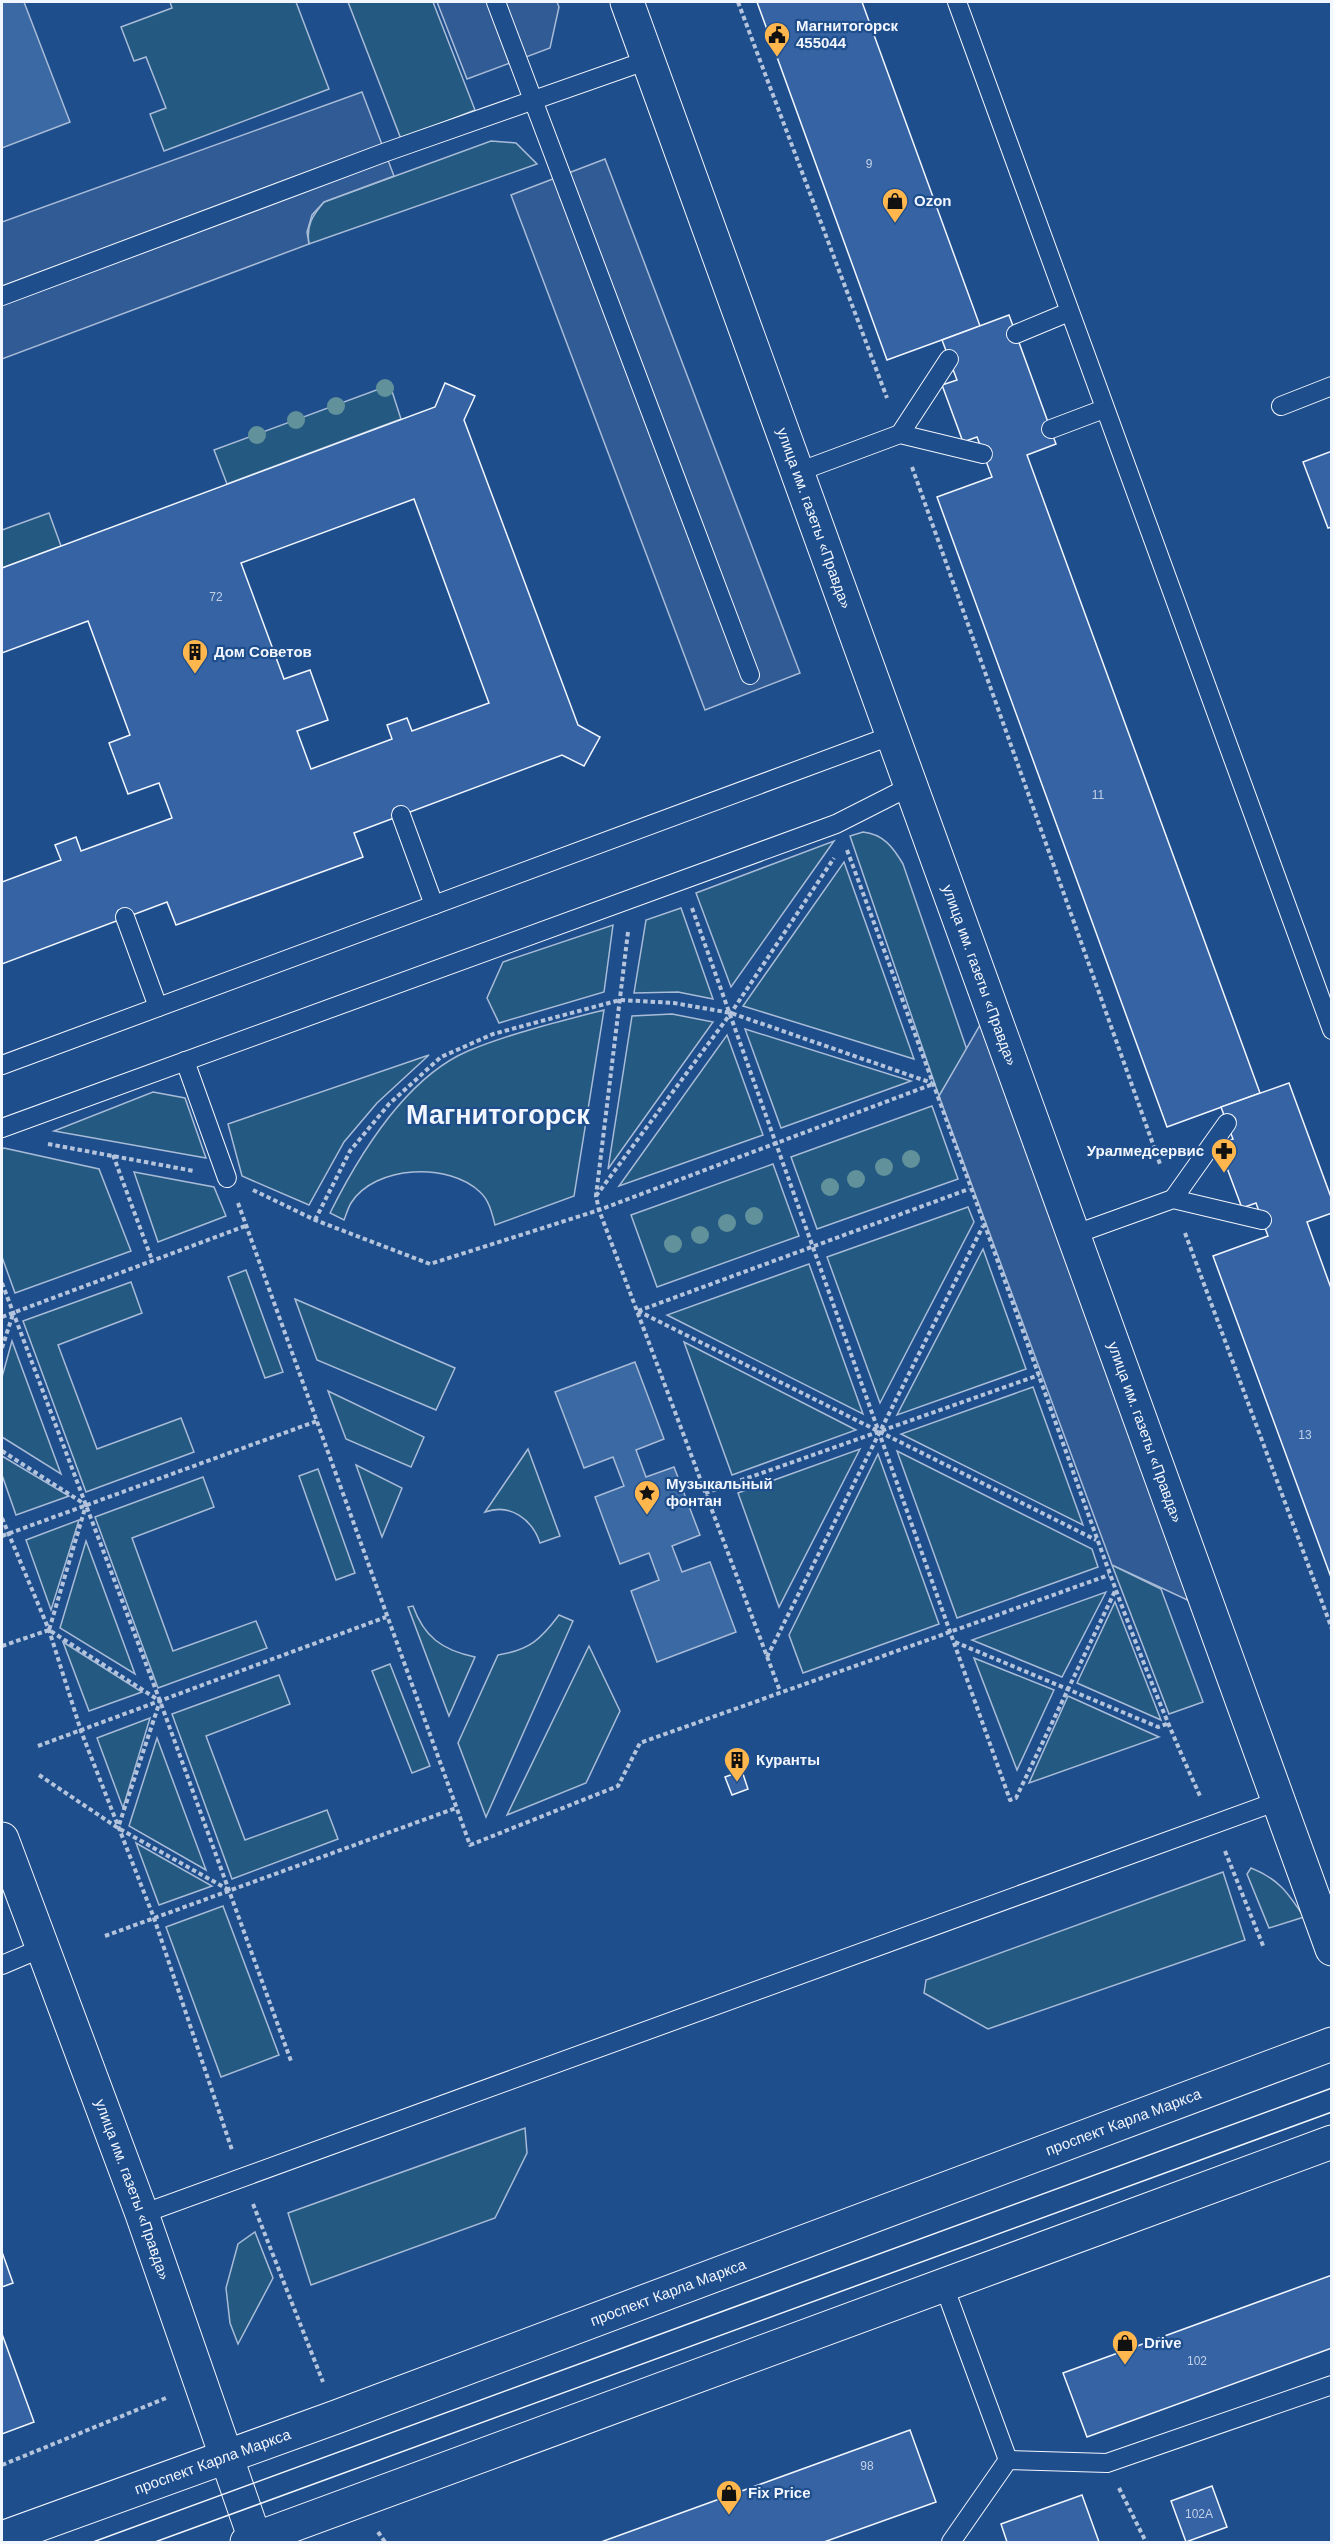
<svg xmlns="http://www.w3.org/2000/svg" width="1333" height="2544" font-family="Arial,sans-serif">
	<style>
		.green { fill: #245a82; stroke: #a8bbd7; stroke-width: 1.5 }
		.parking { fill: #305b95; stroke: #a8bbd7; stroke-width: 1.5 }
		.water { fill: #3b69a3; stroke: #a8bbd7; stroke-width: 1.5 }
		.building { fill: #3563a3; stroke: #f2f6ff; stroke-width: 1.5; fill-rule: evenodd }
		.lines { fill: none; stroke-linecap: round; stroke-linejoin: round }
		.lane-casing { stroke: #f2f6ff; stroke-width: 20 }
		.secondary-casing { stroke: #f2f6ff; stroke-width: 35 }
		.path { stroke: #b3c4dc; stroke-width: 4; stroke-dasharray: 4.5 3; stroke-linecap: butt }
		.lane { stroke: #1f4e8c; stroke-width: 18 }
		.secondary { stroke: #1f4e8c; stroke-width: 33 }
		.tram { stroke: #f2f6ff; stroke-width: 1.5 }
		.tree { fill: #61919a }
		.labels { text-anchor: middle; stroke-width: 4.5; stroke-linejoin: round; paint-order: stroke }
		.number-label { font-size: 12px; fill: #c3d1e8 }
		.poi-label { font-size: 15px; font-weight: bold; fill: #f2f6ff; stroke: #1f4e8c; text-anchor: start }
		.street-label { font-size: 15px; fill: #f2f6ff; stroke: #1f4e8c }
		.town-label { font-size: 27px; font-weight: bold; fill: #f2f6ff; stroke: #1f4e8c }
	</style>
	<rect width="100%" height="100%" fill="#1f4e8c"/>
	<!-- green -->
	<g class="green">
		<path d="M170,2H296L329,89L164,151L150,114L166,108L146,57L134,61L121,27L172,8Z"/>
		<path d="M348,2H433L475,110L401,139Z"/>
		<path d="M491,141L516,143L537,164L309,244C306,226 312,216 324,202Z"/>
		<path d="M390,385L401,419L227,484L214,450Z"/>
		<path d="M49,513L61,546L2,568V530Z"/>
		<path d="M863,832C883,834 893,847 903,864L967,1050L939,1096L850,836Z"/>
		<path d="M834,841L731,987L696,893Z"/>
		<path d="M844,862L914,1059L743,1006Z"/>
		<path d="M681,908L713,999L678,992L634,993L646,920Z"/>
		<path d="M613,925L604,992L499,1023L487,998L503,962Z"/>
		<path d="M604,1010L574,1196L495,1225C492,1213 489,1200 480,1192C449,1162 375,1165 351,1203C348,1208 346,1215 344,1220L330,1213C359,1155 405,1078 468,1051C508,1034 561,1021 604,1010Z"/>
		<path d="M672,1014L713,1022L608,1169L632,1016Z"/>
		<path d="M745,1029L911,1081L781,1128Z"/>
		<path d="M727,1035L763,1135L619,1186Z"/>
		<path d="M429,1055L377,1103L344,1142L309,1205L242,1176L228,1124Z"/>
		<path d="M153,1092L185,1098L206,1158L54,1131Z"/>
		<path d="M932,1106L958,1179L817,1229L791,1157Z"/>
		<path d="M4,1148L99,1169L131,1251L15,1293L2,1257V1149Z"/>
		<path d="M773,1164L799,1236L657,1287L631,1215Z"/>
		<path d="M134,1172L214,1187L226,1216L158,1242Z"/>
		<path d="M968,1207L974,1222L880,1403L827,1257Z"/>
		<path d="M983,1249L1026,1369L897,1415Z"/>
		<path d="M809,1264L863,1414L667,1315Z"/>
		<path d="M246,1270L283,1372L265,1378L228,1277Z"/>
		<path d="M131,1282L142,1313L58,1345L97,1449L181,1418L194,1452L86,1492L23,1321Z"/>
		<path d="M295,1299L455,1368L436,1410L317,1360Z"/>
		<path d="M12,1341L61,1474L2,1437V1377Z"/>
		<path d="M684,1342L856,1430L732,1475Z"/>
		<path d="M1033,1387L1083,1525L901,1434Z"/>
		<path d="M328,1391L424,1437L411,1467L346,1439Z"/>
		<path d="M528,1449L560,1536L540,1543C532,1519 510,1503 485,1512Z"/>
		<path d="M860,1449L779,1607L738,1493Z"/>
		<path d="M897,1451L1092,1549L1098,1567L957,1618Z"/>
		<path d="M878,1454L939,1624L803,1673L789,1635Z"/>
		<path d="M2,1456L69,1496L16,1515L2,1475Z"/>
		<path d="M356,1465L402,1488L382,1537Z"/>
		<path d="M318,1469L355,1573L336,1580L299,1476Z"/>
		<path d="M203,1477L214,1507L132,1538L173,1651L256,1621L267,1648L158,1688L95,1517Z"/>
		<path d="M79,1520L51,1610L26,1540Z"/>
		<path d="M86,1541L135,1674L60,1628Z"/>
		<path d="M1112,1565L1161,1589L1203,1702L1169,1714Z"/>
		<path d="M1106,1592L1062,1677L972,1640Z"/>
		<path d="M1115,1602L1161,1720L1077,1683Z"/>
		<path d="M413,1606C424,1637 442,1650 475,1657L449,1716L408,1607Z"/>
		<path d="M559,1615L573,1621L486,1817L458,1743L498,1655C530,1650 541,1639 559,1615Z"/>
		<path d="M63,1642L142,1692L89,1711Z"/>
		<path d="M589,1646L620,1711L586,1783L507,1815Z"/>
		<path d="M974,1658L1054,1690L1017,1770Z"/>
		<path d="M390,1664L430,1766L412,1773L372,1671Z"/>
		<path d="M279,1675L290,1704L206,1736L245,1840L327,1810L338,1839L232,1879L172,1714Z"/>
		<path d="M1068,1696L1159,1737L1029,1783Z"/>
		<path d="M150,1718L123,1808L97,1738Z"/>
		<path d="M157,1738L206,1870L129,1826Z"/>
		<path d="M136,1843L212,1886L159,1905Z"/>
		<path d="M1251,1868C1279,1879 1288,1893 1304,1917L1269,1928L1247,1874Z"/>
		<path d="M1223,1872L1245,1940L988,2029L924,1993L926,1980Z"/>
		<path d="M223,1906L279,2055L221,2077L166,1927Z"/>
		<path d="M525,2128L527,2153L495,2218L311,2285L288,2213Z"/>
		<path d="M255,2232L273,2278L238,2344L230,2323L226,2288L238,2244Z"/>
	</g>
	<!-- parking -->
	<g class="parking">
		<path d="M437,2H557L559,7L550,48L467,79Z"/>
		<path d="M362,92L394,176L324,202L312,215L307,232L309,244L2,359V222Z"/>
		<path d="M605,159L800,673L705,710L511,195Z"/>
		<path d="M991,1006L1209,1610L1112,1565L939,1096Z"/>
	</g>
	<!-- water -->
	<g class="water">
		<path d="M2,2H24L70,122L2,148Z"/>
		<path d="M635,1362L664,1439L636,1450L646,1477L674,1467L700,1535L672,1546L682,1572L710,1562L736,1632L657,1662L631,1591L659,1580L649,1553L620,1564L595,1497L624,1486L613,1457L584,1468L555,1392Z"/>
	</g>
	<!-- building -->
	<g class="building">
		<path d="M757,2H862L980,326L887,360Z"/>
		<path d="M1009,315L1056,444L1027,455L1260,1093L1167,1127L937,497L992,477L977,437L963,442L942,385L957,380L942,340Z"/>
		<path d="M445,383L475,396L464,420L578,725L600,737L584,766L562,755L354,833L363,857L176,925L167,902L2,964V882L61,860L55,845L76,837L81,851L172,818L159,783L128,794L109,743L130,735L88,621L2,653V568L435,407ZM414,499L489,703L412,731L407,718L387,725L392,739L311,769L297,731L328,720L310,670L284,679L241,563Z"/>
		<path d="M1332,451V527L1328,528L1303,462Z"/>
		<path d="M1289,1083L1332,1200V1213L1307,1222L1332,1291V1580L1213,1256L1268,1236L1256,1203L1242,1208L1218,1144L1233,1139L1221,1107Z"/>
		<path d="M742,1771L748,1789L732,1795L725,1777Z"/>
		<path d="M2,2252L13,2283L2,2287Z"/>
		<path d="M1332,2275V2348L1087,2437L1063,2373Z"/>
		<path d="M2,2334L34,2422L2,2434Z"/>
		<path d="M910,2430L936,2502L824,2542H601Z"/>
		<path d="M1212,2486L1227,2527L1186,2542L1171,2501Z"/>
		<path d="M1082,2495L1099,2542H1007L1001,2524Z"/>
	</g>
	<g class="lines">
		<!-- lane casing -->
		<g class="lane-casing">
			<g id="lane">
				<path d="M496,2L750,675"/>
				<path d="M957,2L1332,1030"/>
				<path d="M2,296L386,152L648,60"/>
				<path d="M1016,334L1069,312"/>
				<path d="M1281,406L1332,386"/>
				<path d="M1051,429L1104,409"/>
				<path d="M900,434L949,359"/>
				<path d="M798,472L900,434L983,454"/>
				<path d="M401,815L434,905"/>
				<path d="M125,917L158,1007"/>
				<path d="M185,1061L227,1178"/>
				<path d="M2,1065L893,735"/>
				<path d="M2,1128L836,824L911,786"/>
				<path d="M1173,1199L1227,1123"/>
				<path d="M1073,1235L1173,1199L1262,1220"/>
				<path d="M2,1965L42,1948"/>
				<path d="M142,2214L1278,1801"/>
				<path d="M944,2286L1008,2460"/>
				<path d="M951,2542L1008,2460L1107,2463L1332,2385"/>
			</g>
		</g>
		<!-- secondary casing -->
		<g class="secondary-casing">
			<g id="secondary">
				<path id="s1" d="M627,2L1332,1949"/>
				<path id="s2" d="M2,1839L142,2214L256,2542"/>
				<path id="s3" d="M2,2538L336,2417L1332,2044"/>
				<path d="M247,2542L1332,2142"/>
			</g>
		</g>
		<!-- path -->
		<g class="path">
			<path d="M738,2L887,398"/>
			<path d="M912,467L1160,1164"/>
			<path d="M847,850C912,1025 976,1200 1039,1376C1090,1518 1138,1661 1201,1798"/>
			<path d="M692,908L1010,1800L1016,1798L1116,1589"/>
			<path d="M628,932L596,1196L599,1210L780,1691"/>
			<path d="M48,1144L194,1171"/>
			<path d="M113,1155L152,1260"/>
			<path d="M253,1190L315,1220L430,1264L599,1210L933,1084"/>
			<path d="M596,1196L731,1013L834,858"/>
			<path d="M238,1203L470,1845L618,1786L640,1743L1109,1575"/>
			<path d="M315,1220L350,1151L389,1104L441,1057L493,1034L620,1000L674,1003L731,1013L932,1083"/>
			<path d="M1185,1233L1332,1629"/>
			<path d="M2,1283L160,1701L291,2061"/>
			<path d="M638,1311L1096,1540"/>
			<path d="M638,1311L969,1189"/>
			<path d="M2,1317L248,1225"/>
			<path d="M2,1348L13,1314"/>
			<path d="M2,1451L86,1505L49,1630L160,1701L118,1828"/>
			<path d="M705,1493L1039,1375"/>
			<path d="M2,1518L49,1630L81,1731L154,1918L232,2150"/>
			<path d="M2,1536L317,1421"/>
			<path d="M955,1642L1158,1727L1167,1724"/>
			<path d="M2,1646L49,1630"/>
			<path d="M767,1657L983,1226"/>
			<path d="M38,1746L386,1617"/>
			<path d="M39,1775L118,1828L229,1890"/>
			<path d="M1225,1851L1264,1948"/>
			<path d="M105,1936L456,1808"/>
			<path d="M253,2204L323,2382"/>
			<path d="M2,2465L166,2398"/>
			<path d="M1119,2488L1146,2542"/>
			<path d="M378,2532L385,2542"/>
		</g>
		<!-- lane -->
		<use href="#lane" class="lane"/>
		<!-- secondary -->
		<use href="#secondary" class="secondary"/>
		<!-- tram -->
		<g class="tram">
			<path d="M93,2542L1332,2088"/>
			<path d="M155,2542L1332,2112"/>
		</g>
	</g>
	<!-- trees -->
	<g class="tree">
		<circle cx="385" cy="388" r="9"/>
		<circle cx="336" cy="406" r="9"/>
		<circle cx="296" cy="420" r="9"/>
		<circle cx="257" cy="435" r="9"/>
		<circle cx="911" cy="1159" r="9"/>
		<circle cx="884" cy="1167" r="9"/>
		<circle cx="856" cy="1179" r="9"/>
		<circle cx="830" cy="1187" r="9"/>
		<circle cx="754" cy="1216" r="9"/>
		<circle cx="727" cy="1223" r="9"/>
		<circle cx="700" cy="1235" r="9"/>
		<circle cx="673" cy="1244" r="9"/>
	</g>
	<!-- icons -->
	<defs>
		<g id="civic-pin" transform="scale(1.35)"><path d="M0 17L-7.5 6A9.5 9.5 0 1 1 7.5 6Z" fill="#ffb74d" stroke="#1f4e8c"/><path d="M-.6-6.5H3V-4.5H.6V-3L4-1V1h2V6H-6V1h2V-1L-.6-3ZM-1.2 2.5V6h2.4V2.5Z" fill="#111"/></g>
		<g id="shop-pin" transform="scale(1.35)"><path d="M0 17L-7.5 6A9.5 9.5 0 1 1 7.5 6Z" fill="#ffb74d" stroke="#1f4e8c"/><path d="M-5-2.5h2.3a2.7 3.5 0 0 1 5.4 0H5L5.5 6h-11ZM-1.5-2.5h3a1.5 2.3 0 0 0-3 0Z" fill="#111"/></g>
		<g id="building-pin" transform="scale(1.35)"><path d="M0 17L-7.5 6A9.5 9.5 0 1 1 7.5 6Z" fill="#ffb74d" stroke="#1f4e8c"/><path d="M-4-6H4V6H1V3H-1V6H-4ZM-2.5-4.3h1.7v1.8h-1.7ZM.8-4.3h1.7v1.8H.8ZM-2.5-1h1.7V.8h-1.7ZM.8-1h1.7V.8H.8Z" fill="#111"/></g>
		<g id="pharmacy-pin" transform="scale(1.35)"><path d="M0 17L-7.5 6A9.5 9.5 0 1 1 7.5 6Z" fill="#ffb74d" stroke="#1f4e8c"/><path d="M-2-6h4v4h4v4h-4v4h-4v-4h-4v-4h4Z" fill="#111"/></g>
		<g id="sight-pin" transform="scale(1.35)"><path d="M0 17L-7.5 6A9.5 9.5 0 1 1 7.5 6Z" fill="#ffb74d" stroke="#1f4e8c"/><path d="M0-6L1.8-2.2L6-1.7L2.9 1.2L3.7 5.4L0 3.3L-3.7 5.4L-2.9 1.2L-6-1.7L-1.8-2.2Z" fill="#111"/></g>
	</defs>
	<g fill-rule="evenodd">
		<use href="#civic-pin" x="777" y="35"/>
		<use href="#shop-pin" x="895" y="201"/>
		<use href="#building-pin" x="195" y="652"/>
		<use href="#pharmacy-pin" x="1224" y="1151"/>
		<use href="#sight-pin" x="647" y="1493"/>
		<use href="#building-pin" x="737" y="1760"/>
		<use href="#shop-pin" x="1125" y="2343"/>
		<use href="#shop-pin" x="729" y="2493"/>
	</g>
	<g class="labels">
		<!-- number labels -->
		<g class="number-label">
			<text x="869" y="168">9</text>
			<text x="216" y="601">72</text>
			<text x="1098" y="799">11</text>
			<text x="1305" y="1439">13</text>
			<text x="1197" y="2365">102</text>
			<text x="867" y="2470">98</text>
			<text x="1199" y="2518">102А</text>
		</g>
		<!-- poi labels -->
		<g class="poi-label">
			<text x="796" y="31">Магнитогорск<tspan x="796" dy="17">455044</tspan></text>
			<text x="914" y="206">Ozon</text>
			<text x="214" y="657">Дом Советов</text>
			<text x="1204" y="1156" text-anchor="end">Уралмедсервис</text>
			<text x="666" y="1489">Музыкальный<tspan x="666" dy="17">фонтан</tspan></text>
			<text x="756" y="1765">Куранты</text>
			<text x="1144" y="2348">Drive</text>
			<text x="748" y="2498">Fix Price</text>
		</g>
		<!-- street labels -->
		<g class="street-label">
			<text dy="5" stroke="none"><textPath href="#s1" startOffset="549">улица им. газеты «Правда»</textPath></text>
			<text dy="5" stroke="none"><textPath href="#s1" startOffset="1035">улица им. газеты «Правда»</textPath></text>
			<text dy="5" stroke="none"><textPath href="#s1" startOffset="1521">улица им. газеты «Правда»</textPath></text>
			<text dy="5" stroke="none"><textPath href="#s3" startOffset="1196">проспект Карла Маркса</textPath></text>
			<text dy="5" stroke="none"><textPath href="#s2" startOffset="374">улица им. газеты «Правда»</textPath></text>
			<text dy="5" stroke="none"><textPath href="#s3" startOffset="710">проспект Карла Маркса</textPath></text>
			<text dy="5" stroke="none"><textPath href="#s3" startOffset="224">проспект Карла Маркса</textPath></text>
		</g>
		<!-- town labels -->
		<g class="town-label">
			<text x="498" y="1124">Магнитогорск</text>
		</g>
	</g>
	<!-- border -->
	<rect width="1333" height="2544" fill="none" stroke="#f2f6ff" stroke-width="6"/>
</svg>
